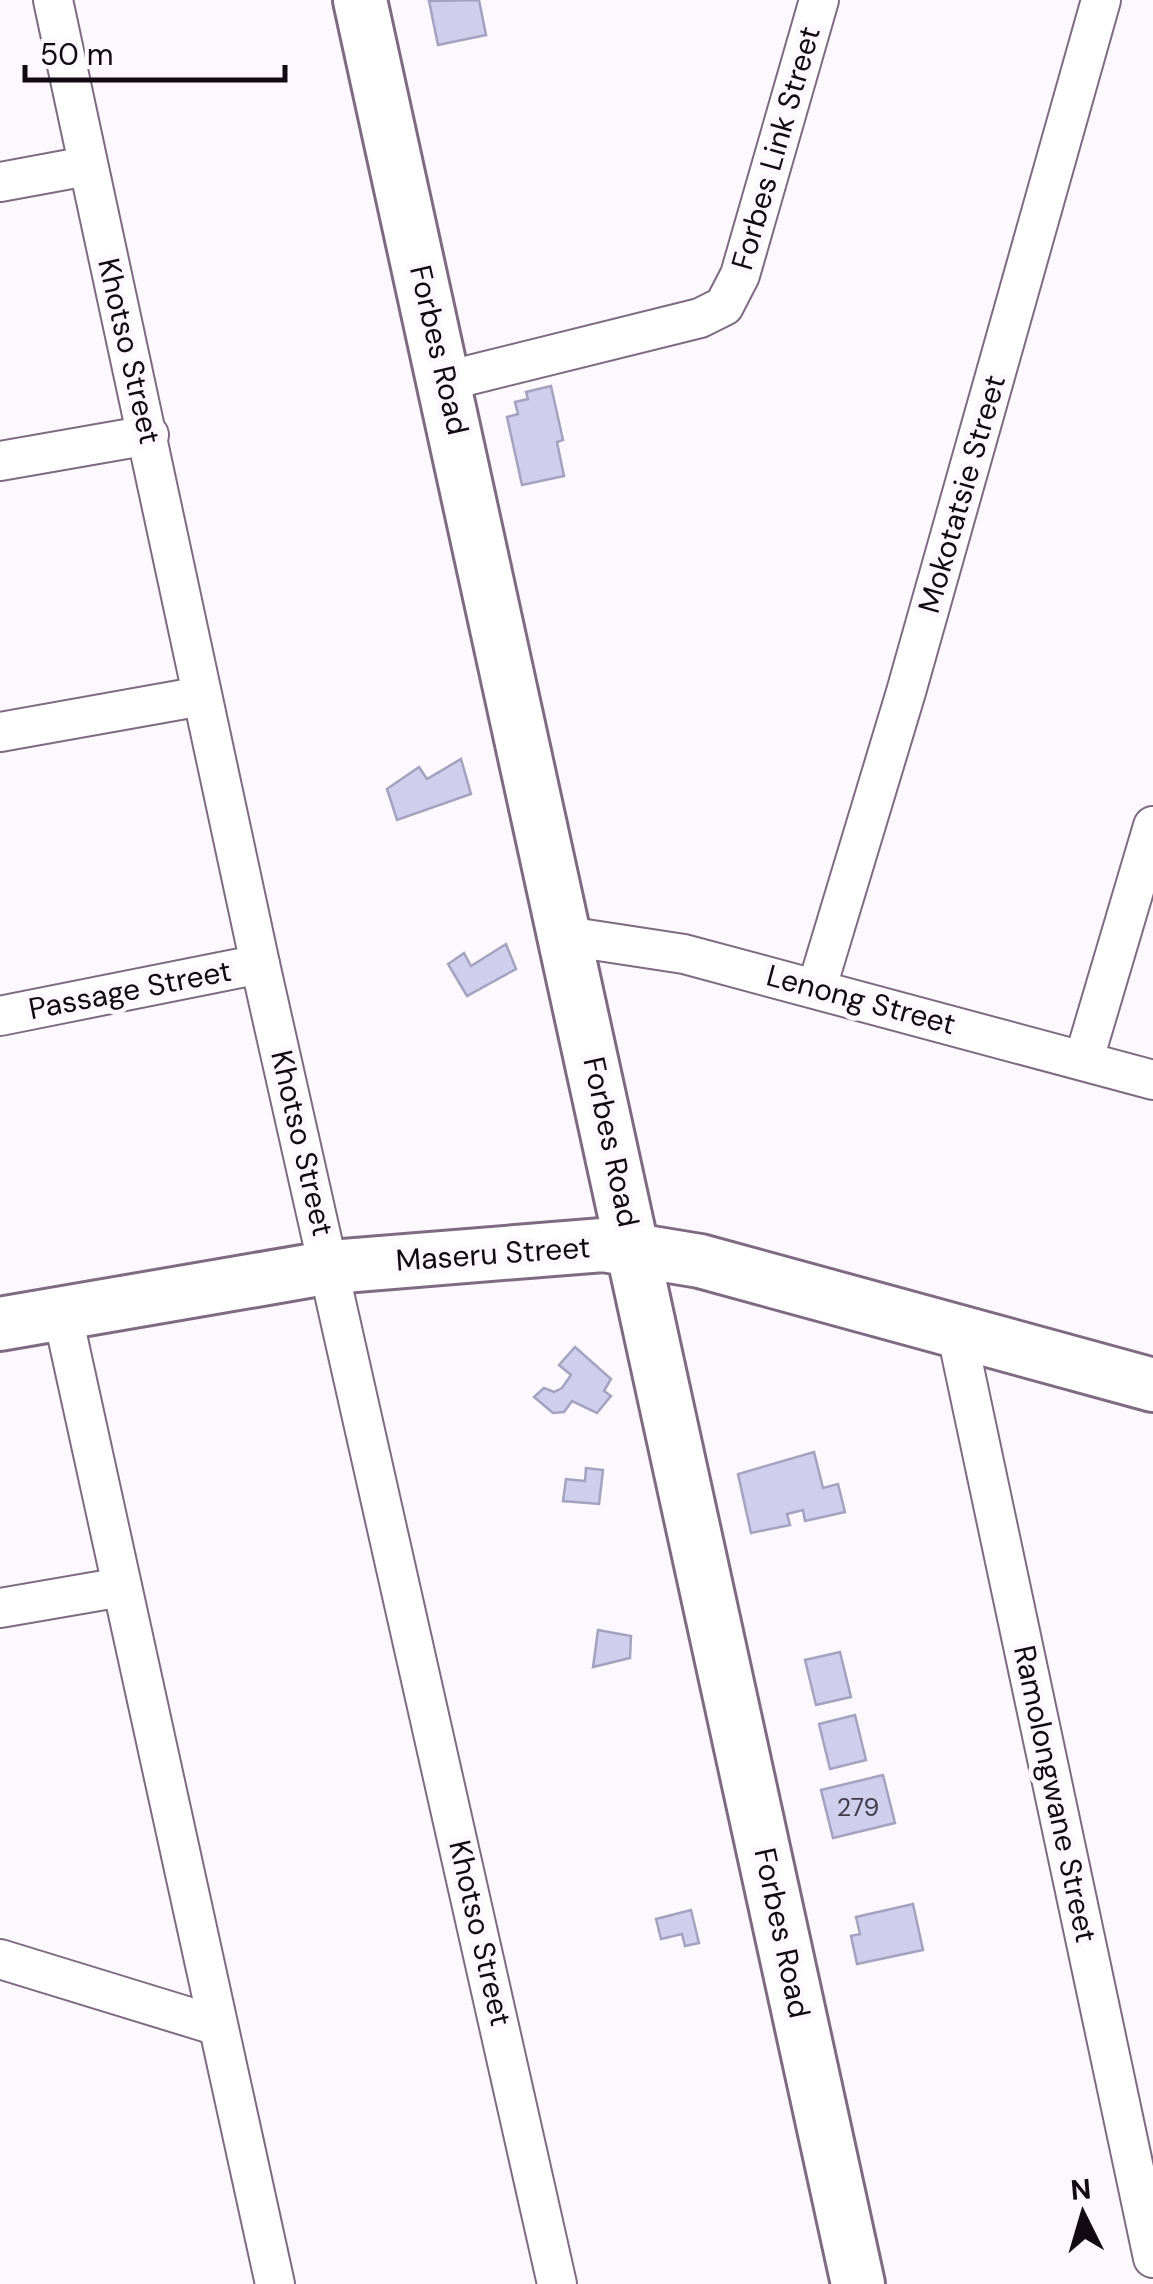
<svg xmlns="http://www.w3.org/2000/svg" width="1153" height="2284" font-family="'DM Sans',sans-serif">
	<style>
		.building { fill: #cfceec; stroke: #a3a2bf; stroke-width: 2.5 }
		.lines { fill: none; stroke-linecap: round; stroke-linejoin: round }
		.street-casing { stroke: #7e6b82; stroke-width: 42 }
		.secondary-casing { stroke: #7e6b82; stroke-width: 58 }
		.street { stroke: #fff; stroke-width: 38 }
		.secondary { stroke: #fff; stroke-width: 52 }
		.labels { text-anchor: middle; stroke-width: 10; stroke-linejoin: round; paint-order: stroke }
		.number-label { font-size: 25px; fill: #403b49 }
		.street-label { font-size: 30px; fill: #110a13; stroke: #fcf8fd }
	</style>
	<rect width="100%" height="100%" fill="#fcf8fd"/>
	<!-- building -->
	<g class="building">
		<path d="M479,0L486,35L438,45L429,1Z"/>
		<path d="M551,386L563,440L557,442L564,476L522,485L507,417L518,414L515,402L528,399L526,392Z"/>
		<path d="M461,759L471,794L397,820L387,789L419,767L427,779Z"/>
		<path d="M506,944L516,969L467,996L448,964L464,953L471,966Z"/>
		<path d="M575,1347L611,1379L604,1391L611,1396L597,1413L572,1401L564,1412L553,1413L534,1397L544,1388L554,1392L562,1388L571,1375L559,1365Z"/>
		<path d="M814,1452L823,1488L838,1484L845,1512L805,1521L803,1510L787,1514L790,1525L751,1533L738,1474Z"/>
		<path d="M586,1468L603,1470L599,1504L563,1501L566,1479L585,1481Z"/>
		<path d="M598,1630L631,1636L630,1658L593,1667Z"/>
		<path d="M840,1652L851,1697L816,1705L805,1660Z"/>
		<path d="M855,1715L866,1760L830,1769L819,1724Z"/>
		<path d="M883,1775L895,1823L833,1838L821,1790Z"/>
		<path d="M913,1904L923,1950L857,1964L851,1936L860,1934L856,1917Z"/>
		<path d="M691,1910L699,1943L685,1946L682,1934L661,1939L656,1919Z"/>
	</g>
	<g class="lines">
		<!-- street casing -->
		<g class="street-casing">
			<g id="street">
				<path d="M53,0L260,964L557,2284"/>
				<path d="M0,182L87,166"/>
				<path d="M446,381L700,318L724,306L740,275L819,0"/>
				<path d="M0,461L149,435"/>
				<path d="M0,732L202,696"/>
				<path d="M566,936L684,954L1153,1080"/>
				<path d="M817,987L906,692L1101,0"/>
				<path d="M0,1016L260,964"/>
				<path d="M1084,1059L1153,826"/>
				<path d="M62,1312L275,2284"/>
				<path d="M956,1330L1153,2258"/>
				<path d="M0,1608L122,1587"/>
				<path d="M0,1959L215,2025"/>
			</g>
		</g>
		<!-- secondary casing -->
		<g class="secondary-casing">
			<g id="secondary">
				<path d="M360,0L858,2284"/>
				<path d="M0,1324L331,1267L603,1245L700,1261L1153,1385"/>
			</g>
		</g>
		<!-- street -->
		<use href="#street" class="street"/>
		<!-- secondary -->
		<use href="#secondary" class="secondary"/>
	</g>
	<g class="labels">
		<!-- number labels -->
		<g class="number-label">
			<text x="858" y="1816">279</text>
		</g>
		<!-- street labels -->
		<g class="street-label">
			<text transform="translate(776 148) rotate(-74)" y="10">Forbes Link Street</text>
			<text transform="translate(439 350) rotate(77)" y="10">Forbes Road</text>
			<text transform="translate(129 351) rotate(77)" y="10">Khotso Street</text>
			<text transform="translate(962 494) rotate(-74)" y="10">Mokotatsie Street</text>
			<text transform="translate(130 990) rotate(-11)" y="10">Passage Street</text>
			<text transform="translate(861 1000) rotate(15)" y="10">Lenong Street</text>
			<text transform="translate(611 1142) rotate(78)" y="10">Forbes Road</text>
			<text transform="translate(302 1143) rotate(77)" y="10">Khotso Street</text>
			<text transform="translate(493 1254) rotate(-4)" y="10">Maseru Street</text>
			<text transform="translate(1055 1794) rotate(78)" y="10">Ramolongwane Street</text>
			<text transform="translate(480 1933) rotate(77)" y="10">Khotso Street</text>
			<text transform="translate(782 1933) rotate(78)" y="10">Forbes Road</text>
		</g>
	</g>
	<!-- north arrow -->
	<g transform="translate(1083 2214) rotate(355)" stroke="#fcf8fd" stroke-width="8" paint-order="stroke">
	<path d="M0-8L18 38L0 25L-18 38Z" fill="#110a13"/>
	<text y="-15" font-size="28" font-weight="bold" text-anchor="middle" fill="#110a13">N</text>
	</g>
	<!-- scale -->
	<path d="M25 65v15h260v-15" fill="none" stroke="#110a13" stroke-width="5"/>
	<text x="40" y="65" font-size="30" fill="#110a13" stroke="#fcf8fd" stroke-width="8" paint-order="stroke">50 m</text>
</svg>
